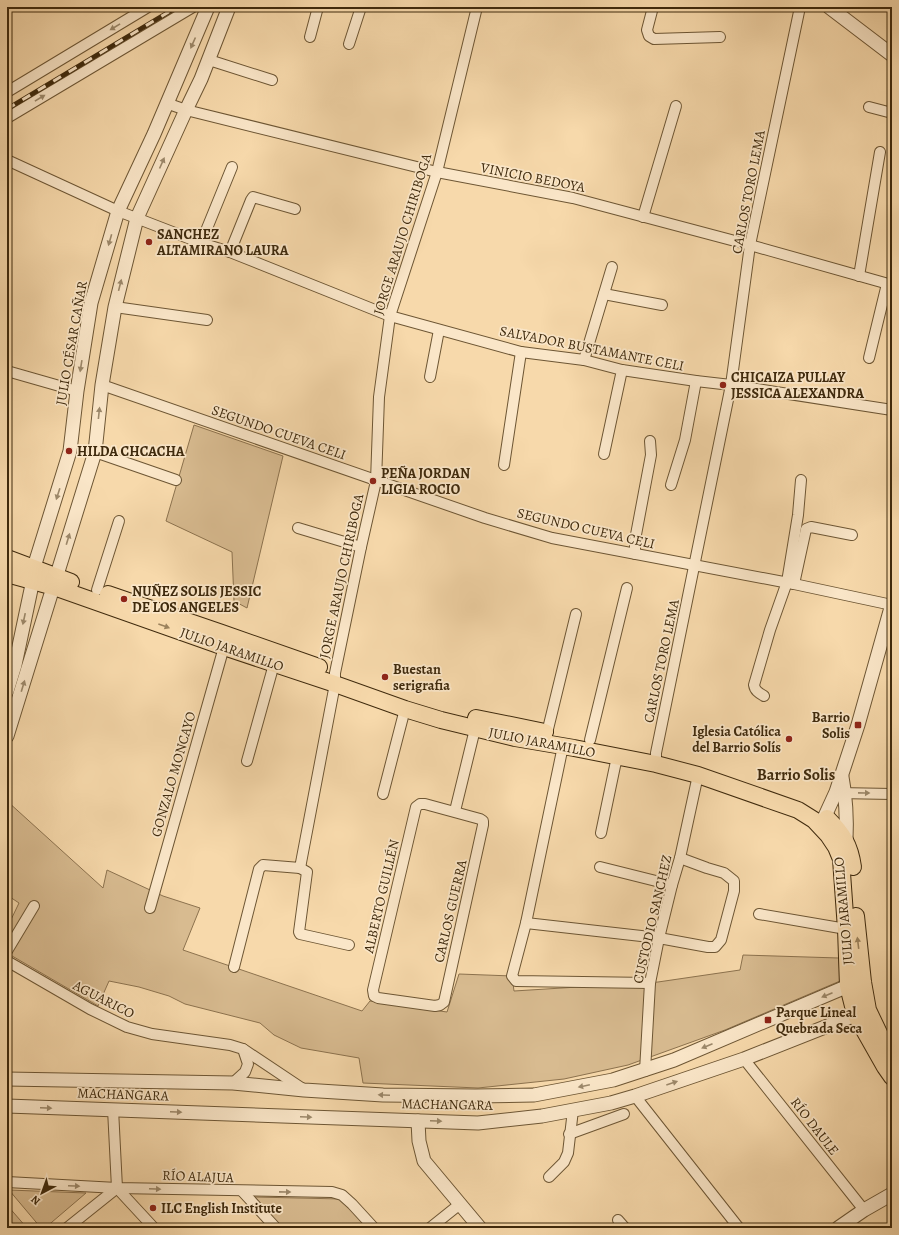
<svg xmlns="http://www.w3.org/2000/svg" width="899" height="1235" font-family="Alegreya,serif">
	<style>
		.green { fill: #d8bb90; stroke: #8c724e }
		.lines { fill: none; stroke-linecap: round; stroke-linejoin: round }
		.minor-casing { stroke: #6d5634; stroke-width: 12 }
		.tertiary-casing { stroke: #6d5634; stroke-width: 15 }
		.primary-casing { stroke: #3f2a0d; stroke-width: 18 }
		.minor { stroke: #fae6c8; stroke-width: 10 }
		.tertiary { stroke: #fae6c8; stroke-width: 13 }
		.primary { stroke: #f7d9ab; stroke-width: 16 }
		.rail-casing { stroke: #3f2a0d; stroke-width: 4.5 }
		.rail { stroke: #fae6c8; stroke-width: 3; stroke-dasharray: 9; stroke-linecap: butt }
		.oneway { fill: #9c886a }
		.oneway2 { fill: #9b825c }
		.poi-dot { fill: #8f2418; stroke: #fae6c8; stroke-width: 1.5 }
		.labels { text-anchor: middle; stroke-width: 3.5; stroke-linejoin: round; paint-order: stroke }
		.street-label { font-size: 14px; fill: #3f2a0d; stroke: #fae6c8 }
		.poi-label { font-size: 14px; font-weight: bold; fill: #3f2a0d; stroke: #fae6c8; text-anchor: start }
		.quarter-label { font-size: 16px; font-weight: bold; fill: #3f2a0d; stroke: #fae6c8 }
	</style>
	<rect width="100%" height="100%" fill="#f7d9ab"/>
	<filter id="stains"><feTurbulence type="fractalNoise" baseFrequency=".005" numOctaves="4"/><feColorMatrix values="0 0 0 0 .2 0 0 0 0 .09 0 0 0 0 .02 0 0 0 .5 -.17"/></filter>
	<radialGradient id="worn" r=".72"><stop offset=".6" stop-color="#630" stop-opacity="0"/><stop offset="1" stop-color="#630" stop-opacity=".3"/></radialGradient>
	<!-- green -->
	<g class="green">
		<path d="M194,425L283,456L247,608L234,601L232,552L166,521Z"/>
		<path d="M7,801L103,888L107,870L163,896L200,908L183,950L362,1011L370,1001L447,1012L459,974L512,976L514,991L658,982L740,970L743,955L839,958L840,981L725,1030L628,1065L564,1079L478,1088L363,1083L359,1058L301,1048L274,1035L260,1023L185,1004L169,996L139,987L109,981L98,1006L7,953V928L19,903L7,895Z"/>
		<path d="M9,1190L86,1193L45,1228H41Z"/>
		<path d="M254,1197L342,1199L369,1228H282Z"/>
		<path d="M7,1205L27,1228H7Z"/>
	</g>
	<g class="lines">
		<!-- minor casing -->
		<g class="minor-casing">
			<g id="minor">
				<path d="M653,7L647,30L649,36L654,39L720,37"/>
				<path d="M310,37L318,7"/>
				<path d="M349,44L361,7"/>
				<path d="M209,60L272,80"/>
				<path d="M7,92L148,7"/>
				<path d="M166,103L186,110L437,172L573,198L750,245L892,285"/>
				<path d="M869,107L892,113"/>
				<path d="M7,118L193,7"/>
				<path d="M7,160L118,211L201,243L230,252L390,316L521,352L584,360L622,370L696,381L731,385L892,410"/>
				<path d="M643,217L676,106"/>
				<path d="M201,243L232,167"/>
				<path d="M230,252L251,200L253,197L295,209"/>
				<path d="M859,276L880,152"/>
				<path d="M604,294L662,305"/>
				<path d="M115,307L207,320"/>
				<path d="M869,358L887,284"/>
				<path d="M584,360L612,267"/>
				<path d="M7,371L77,391"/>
				<path d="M430,377L439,330"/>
				<path d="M102,385L485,518L552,538L794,584L892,605"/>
				<path d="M95,452L176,480"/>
				<path d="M604,454L622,370"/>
				<path d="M504,465L521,352"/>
				<path d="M671,485L685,440L696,381"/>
				<path d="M298,528L361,547"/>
				<path d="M635,554V540L651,455L650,441"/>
				<path d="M794,584L806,529L811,527L852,535"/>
				<path d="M97,590L119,521"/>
				<path d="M764,696C759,693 755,691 754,685L770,630L787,582L798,515L801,480"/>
				<path d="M547,733L576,614"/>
				<path d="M590,740L627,588"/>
				<path d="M563,746L526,923L512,976L516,981L650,983"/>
				<path d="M247,761L274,664"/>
				<path d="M656,764V753L731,385L750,245L800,7"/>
				<path d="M838,793L892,794"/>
				<path d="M383,794L405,709"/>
				<path d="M420,804H425L480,819L483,821V825L444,1002L440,1005L435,1006L378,998L374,996L373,990L416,807Z"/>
				<path d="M455,811L475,729"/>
				<path d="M601,833L615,766L618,756"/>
				<path d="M600,867L672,885"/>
				<path d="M300,868L307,872L299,932L300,934L349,945"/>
				<path d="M150,908L224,647"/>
				<path d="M759,914L846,929"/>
				<path d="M526,923L659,938L708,947H715L721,940L734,891V881L724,873L707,868L680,858"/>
				<path d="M7,951L34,906"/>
				<path d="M7,961L90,1009L127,1027L152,1034L230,1045L243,1049L303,1089"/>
				<path d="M234,967L259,869L263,865L300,868L335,684V673L361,547L376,481L379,397L390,316L437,172L477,7"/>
				<path d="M744,1059L864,1210"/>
				<path d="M645,1071L650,983L659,938L672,885L680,858L698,775"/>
				<path d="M233,1083L245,1072L248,1064L243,1049"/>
				<path d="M635,1096L739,1228"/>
				<path d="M113,1109L117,1188L154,1228"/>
				<path d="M569,1134L624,1114"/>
				<path d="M549,1177L564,1162L568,1153L573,1110"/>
				<path d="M7,1182L117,1188L332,1192L342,1195L352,1204L374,1228"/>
				<path d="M242,1191L276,1228"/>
				<path d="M618,1220L625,1228"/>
				<path d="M67,1228L117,1188"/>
				<path d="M430,1228L460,1204"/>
			</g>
		</g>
		<!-- tertiary casing -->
		<g class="tertiary-casing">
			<g id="tertiary">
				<path d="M829,7L892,55"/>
				<path d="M7,691L15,665L33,580L34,567L70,451L77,391L91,303L118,211L154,134L208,7"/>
				<path d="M7,736L95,452L102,385L115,307L137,218L186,110L201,79L229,7"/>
				<path d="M842,777C846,798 847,819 846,841L843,844"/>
				<path d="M823,827L825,816L836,792L858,725L892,604"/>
				<path d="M7,1079L233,1083L304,1090L383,1095L475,1096L534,1095L613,1080L674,1060L848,986L858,984"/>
				<path d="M7,1106L478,1123L542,1116L611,1103L635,1096L744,1059L863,1012"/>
				<path d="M418,1121L419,1141L424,1161L480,1228"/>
				<path d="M838,1228L864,1210L892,1194"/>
			</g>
		</g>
		<!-- primary casing -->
		<g class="primary-casing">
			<g id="primary">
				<path d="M7,558L71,582"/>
				<path d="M7,574L54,587L224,647L335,684L405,709L441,720L515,738L574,748L656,764L698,775L798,810L814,820L828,835L836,847L841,859L846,929L848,986L855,1014L885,1067L892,1077"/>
				<path d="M108,594L222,633L319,667"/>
				<path d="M476,718L545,732"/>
				<path d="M827,818C843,834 850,845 853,867"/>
				<path d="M856,916L863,982L868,1010L890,1056"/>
			</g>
		</g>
		<!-- minor -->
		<use href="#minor" class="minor"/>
		<!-- tertiary -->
		<use href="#tertiary" class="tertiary"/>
		<!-- primary -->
		<use href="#primary" class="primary"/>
		<!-- rail casing -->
		<g class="rail-casing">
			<path id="rail" d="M7,109L177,7"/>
		</g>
		<!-- rail -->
		<use href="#rail" class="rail"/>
	</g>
	<!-- one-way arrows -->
	<defs><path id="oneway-solid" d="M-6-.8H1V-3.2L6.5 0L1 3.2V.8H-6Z"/></defs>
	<g class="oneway">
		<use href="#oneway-solid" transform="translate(115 27) rotate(149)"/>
		<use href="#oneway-solid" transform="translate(193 43) rotate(114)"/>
		<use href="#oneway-solid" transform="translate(40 98) rotate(-31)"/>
		<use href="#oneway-solid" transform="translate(162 163) rotate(-66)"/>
		<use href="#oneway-solid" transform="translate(110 240) rotate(106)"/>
		<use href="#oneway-solid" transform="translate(120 285) rotate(-76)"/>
		<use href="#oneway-solid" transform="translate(81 366) rotate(99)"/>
		<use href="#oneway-solid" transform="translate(99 413) rotate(-84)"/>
		<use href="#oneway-solid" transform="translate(58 494) rotate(108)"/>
		<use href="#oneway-solid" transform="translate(68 539) rotate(-73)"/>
		<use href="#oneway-solid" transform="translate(24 619) rotate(102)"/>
		<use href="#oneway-solid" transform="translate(23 686) rotate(-73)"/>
		<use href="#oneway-solid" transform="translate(864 793) rotate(1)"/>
		<use href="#oneway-solid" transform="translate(827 995) rotate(157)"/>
		<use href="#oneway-solid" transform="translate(707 1046) rotate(157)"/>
		<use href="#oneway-solid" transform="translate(672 1083) rotate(-19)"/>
		<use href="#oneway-solid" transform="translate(584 1086) rotate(168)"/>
		<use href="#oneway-solid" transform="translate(384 1095) rotate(-178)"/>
		<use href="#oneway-solid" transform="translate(46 1108) rotate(2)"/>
		<use href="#oneway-solid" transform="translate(176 1112) rotate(2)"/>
		<use href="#oneway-solid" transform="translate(306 1117) rotate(2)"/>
		<use href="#oneway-solid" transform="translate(436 1121) rotate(2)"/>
		<use href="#oneway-solid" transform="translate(74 1186) rotate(3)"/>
		<use href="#oneway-solid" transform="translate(155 1189) rotate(2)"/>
		<use href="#oneway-solid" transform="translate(285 1192) rotate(1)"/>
	</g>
	<g class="oneway2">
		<use href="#oneway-solid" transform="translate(164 626) rotate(20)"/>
		<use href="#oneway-solid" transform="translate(858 943) rotate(-97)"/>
	</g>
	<!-- markers -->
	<g class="poi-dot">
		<circle cx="149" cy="242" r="4"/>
		<circle cx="723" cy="385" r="4"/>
		<circle cx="69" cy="451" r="4"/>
		<circle cx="373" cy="481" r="4"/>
		<circle cx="124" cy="599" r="4"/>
		<circle cx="385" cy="677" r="4"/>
		<rect x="854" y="721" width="8" height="8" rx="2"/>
		<circle cx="789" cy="739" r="4"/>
		<rect x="764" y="1016" width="8" height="8" rx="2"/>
		<circle cx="153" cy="1208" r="4"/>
	</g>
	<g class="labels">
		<!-- street labels -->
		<g class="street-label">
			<text transform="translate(533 177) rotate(11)" y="5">VINICIO BEDOYA</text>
			<text transform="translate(748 192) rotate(-79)" y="5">CARLOS TORO LEMA</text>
			<text transform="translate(402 234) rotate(-73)" y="5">JORGE ARAUJO CHIRIBOGA</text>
			<text transform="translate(71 343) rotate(-80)" y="5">JULIO CÉSAR CAÑAR</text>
			<text transform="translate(592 348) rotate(11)" y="5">SALVADOR BUSTAMANTE CELI</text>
			<text transform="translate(279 432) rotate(19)" y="5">SEGUNDO CUEVA CELI</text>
			<text transform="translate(586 528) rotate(13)" y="5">SEGUNDO CUEVA CELI</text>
			<text transform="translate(341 576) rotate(-78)" y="5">JORGE ARAUJO CHIRIBOGA</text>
			<text transform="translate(232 649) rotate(19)" y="5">JULIO JARAMILLO</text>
			<text transform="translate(661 661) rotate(-78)" y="5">CARLOS TORO LEMA</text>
			<text transform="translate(542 742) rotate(11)" y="5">JULIO JARAMILLO</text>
			<text transform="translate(173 774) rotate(-74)" y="5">GONZALO MONCAYO</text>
			<text transform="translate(381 896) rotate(-77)" y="5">ALBERTO GUILLÉN</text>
			<text transform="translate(450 911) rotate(-77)" y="5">CARLOS GUERRA</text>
			<text transform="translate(843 911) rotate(-95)" y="5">JULIO JARAMILLO</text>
			<text transform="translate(652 919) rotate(-77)" y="5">CUSTODIO SANCHEZ</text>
			<text transform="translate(104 999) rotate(27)" y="5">AGUARICO</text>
			<text transform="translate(123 1094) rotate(2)" y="5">MACHANGARA</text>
			<text transform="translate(447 1104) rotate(1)" y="5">MACHANGARA</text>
			<text transform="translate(815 1126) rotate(52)" y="5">RÍO DAULE</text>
			<text transform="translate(198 1176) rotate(2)" y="5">RÍO ALAJUA</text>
		</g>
		<!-- poi labels -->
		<g class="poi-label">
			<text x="157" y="239">SANCHEZ<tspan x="157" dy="16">ALTAMIRANO LAURA</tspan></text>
			<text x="731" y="382">CHICAIZA PULLAY<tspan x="731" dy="16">JESSICA ALEXANDRA</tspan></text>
			<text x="77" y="456">HILDA CHCACHA</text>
			<text x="381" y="478">PEÑA JORDAN<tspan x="381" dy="16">LIGIA ROCIO</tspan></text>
			<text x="132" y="596">NUÑEZ SOLIS JESSIC<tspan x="132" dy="16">DE LOS ANGELES</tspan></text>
			<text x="393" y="674">Buestan<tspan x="393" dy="16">serigrafia</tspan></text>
			<text x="850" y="722" text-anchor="end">Barrio<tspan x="850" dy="16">Solis</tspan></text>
			<text x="781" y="736" text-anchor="end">Iglesia Católica<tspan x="781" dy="16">del Barrio Solís</tspan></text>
			<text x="776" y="1017">Parque Lineal<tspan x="776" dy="16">Quebrada Seca</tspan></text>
			<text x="161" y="1213">ILC English Institute</text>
		</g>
		<!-- quarter labels -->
		<g class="quarter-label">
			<text x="796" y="780">Barrio Solis</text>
		</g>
	</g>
	<!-- margin -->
	<rect width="899" height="1235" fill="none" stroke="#f7d9ab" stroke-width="24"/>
	<rect x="8" y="8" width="883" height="1219" fill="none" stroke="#3f2a0d" stroke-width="2"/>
	<rect x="12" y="12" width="875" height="1211" fill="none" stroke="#3f2a0d"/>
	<!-- north arrow -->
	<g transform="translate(42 1193) rotate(221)" stroke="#fae6c8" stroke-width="3" paint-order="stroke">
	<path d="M0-3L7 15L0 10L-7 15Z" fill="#3f2a0d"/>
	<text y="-6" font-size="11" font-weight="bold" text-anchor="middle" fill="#3f2a0d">N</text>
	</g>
	<rect width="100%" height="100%" filter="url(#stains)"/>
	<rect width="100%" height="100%" fill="url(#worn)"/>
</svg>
